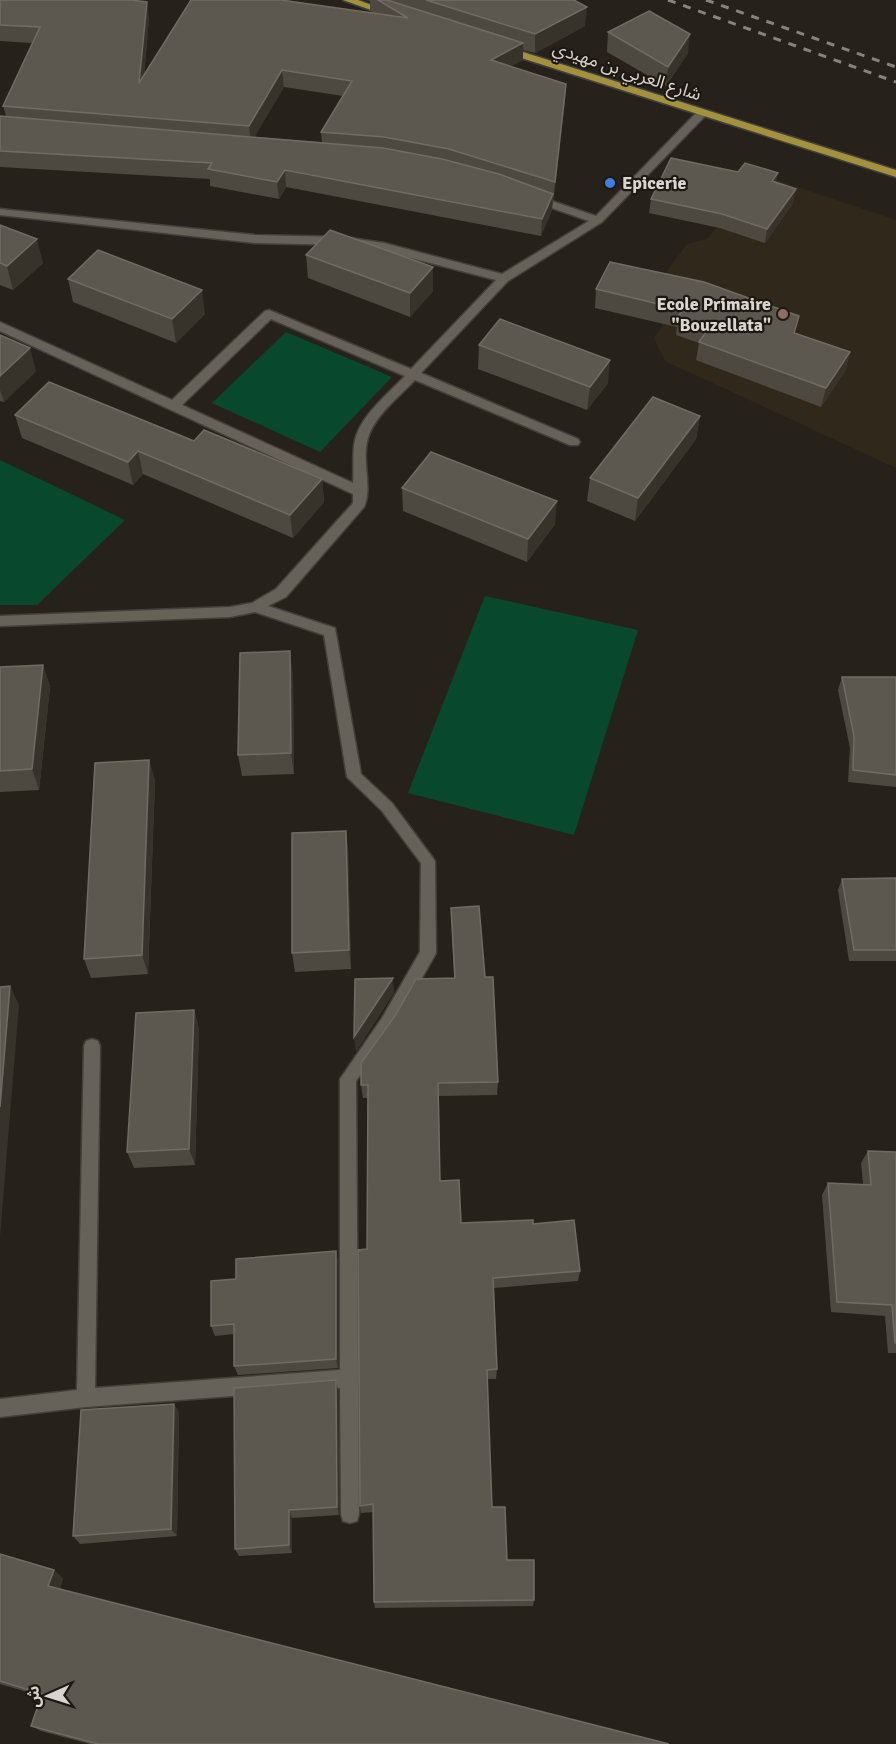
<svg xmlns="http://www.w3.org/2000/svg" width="896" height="1744" font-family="Signika,'Noto Sans Arabic',sans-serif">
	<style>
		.built { fill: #31281c }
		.green { fill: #08492d }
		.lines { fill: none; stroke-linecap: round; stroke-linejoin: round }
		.minor-casing { stroke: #43403b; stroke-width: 3 }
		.major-casing { stroke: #43403b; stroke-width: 3 }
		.minor { fill: #666159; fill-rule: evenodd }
		.major { fill: #a4913d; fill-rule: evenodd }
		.rail { stroke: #87837d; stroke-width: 3; stroke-dasharray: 8 8; stroke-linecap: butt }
		.wall { fill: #4d4941; fill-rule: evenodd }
		.shaded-wall { fill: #37332b }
		.building { fill: #5c5850; stroke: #706b64; stroke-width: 1.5 }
		.shop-dot { fill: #3f7fe0; stroke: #1d1812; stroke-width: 2 }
		.education-dot { fill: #8d6e63; stroke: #1d1812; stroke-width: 2 }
		.labels { text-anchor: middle; stroke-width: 4.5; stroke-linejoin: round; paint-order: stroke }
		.far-street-label { font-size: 18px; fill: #d8d5d0; stroke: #1d1812 }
		.far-poi-label { font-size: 18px; font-weight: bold; fill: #d8d5d0; stroke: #1d1812; text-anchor: start }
	</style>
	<rect width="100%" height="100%" fill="#26221b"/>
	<!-- built -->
	<path class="built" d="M759,174L896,220V468L665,361L654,338L687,290L661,279L687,244L707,239Z"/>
	<!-- green -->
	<g class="green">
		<path d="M286,332L392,377L320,452L212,403Z"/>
		<path d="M0,460L125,520L37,605H0Z"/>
		<path d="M485,596L638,630L574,835L408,793Z"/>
	</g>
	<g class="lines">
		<!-- minor casing -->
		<g class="minor-casing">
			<path id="minor" d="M703,109L708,112L707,114L602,222L508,281L421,373L578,439L580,442L578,445H570L415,380C399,397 375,415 368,438C361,460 373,487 364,507L286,597L268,606L335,628L361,774L392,803L435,861L436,953L394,1028L356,1081L359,1514L357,1521L350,1523L343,1521L341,1514L340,1388L86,1407L0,1417V1399L77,1390L84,1046L86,1041L92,1039L98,1041L100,1046L95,1388L340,1370V1079L382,1018L420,952L421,863L382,811L347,777L324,635L255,612L230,617L0,626V616L230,607L252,603L276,589L353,503V494L0,331V322L172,400L265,311L269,310L411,369L496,280L384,251L344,245L255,243L0,215V209L255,235L344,237L384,243L502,274L589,221L529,200V196H537L596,216L699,110ZM271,319L405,376C388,394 361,415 355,440C352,453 354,470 353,483L182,405Z"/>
		</g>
		<!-- major casing -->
		<g class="major-casing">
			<g id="major">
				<path d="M343,0H358L393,13L385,15Z"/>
				<path d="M499,47H507L896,170V177L499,51Z"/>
			</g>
		</g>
		<!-- minor -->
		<use href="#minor" class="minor"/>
		<!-- major -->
		<use href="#major" class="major"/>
		<!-- rail -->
		<g class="rail">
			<path d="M668,0L896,82"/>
			<path d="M706,0L896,67"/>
		</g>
	</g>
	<!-- wall -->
	<g class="wall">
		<path d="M0,0L136,1L149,18L144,75L374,13L370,11V1L365,0H574L585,26L535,53L523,50V60L510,66L565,101L552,210L541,236L286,187L279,199L210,186V179L0,167V116H6L3,106L32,43L0,41ZM284,87L343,96L321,132L322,142L254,137Z"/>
		<path d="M608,32L688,53L666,86L607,52Z"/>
		<path d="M776,183L793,203L765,243L720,228L649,213L651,199Z"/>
		<path d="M0,225L43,263L13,290L0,285Z"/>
		<path d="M306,255L433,291L410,317L308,278Z"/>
		<path d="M68,279L205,314L176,343L73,302Z"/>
		<path d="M596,289L796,333L850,352L845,371L821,407L696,360L699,343L676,335L677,327L595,308Z"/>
		<path d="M0,335L36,371L4,402L0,401Z"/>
		<path d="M479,345L608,383L587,410L478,369Z"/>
		<path d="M15,415L194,441L322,479L324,502L293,538L143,474L133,485L22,438Z"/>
		<path d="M700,416L696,439L635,521L587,501L590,478Z"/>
		<path d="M402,488L555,524L527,562L403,511Z"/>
		<path d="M43,665L50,687L39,790L0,792V667Z"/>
		<path d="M293,673L294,774L242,776L238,755Z"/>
		<path d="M842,677H896V787L848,782L850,748L838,690Z"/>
		<path d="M149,760L155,781L148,974L91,978L84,959Z"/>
		<path d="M346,831L348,851L351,969L295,972L292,953Z"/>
		<path d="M896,878V961H849L838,890L842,879Z"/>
		<path d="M451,908L485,977L498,1082L497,1095L439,1096L440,1181L461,1223L533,1224L580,1271L578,1281L494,1288L497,1369L496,1379H487L492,1507L507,1560L534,1600L533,1606L375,1608L374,1602L373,1512L361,1513L360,1506L367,1249L368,1098H363L361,1085L454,978Z"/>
		<path d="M194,1010L199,1029L195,1165L134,1168L127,1152Z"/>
		<path d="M868,1151L896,1152V1353H888L885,1316L831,1312L822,1195L828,1183L863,1184L861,1163Z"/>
		<path d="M336,1251L338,1262V1368L238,1375L234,1366V1334L215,1336L211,1326L236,1279Z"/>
		<path d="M338,1390L339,1515L292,1518V1553L239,1556L235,1549Z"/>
		<path d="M174,1404L179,1413L177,1536L80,1544L73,1536Z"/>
		<path d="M0,1554L63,1578L60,1589L669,1744H90L41,1731L31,1726L41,1696L0,1684Z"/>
	</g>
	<!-- shaded-wall -->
	<g class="shaded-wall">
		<path d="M147,2L149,18L142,100L139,83Z"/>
		<path d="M587,7L585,26L535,53V34Z"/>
		<path d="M690,34L688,53L666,86L668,67Z"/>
		<path d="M523,43V60L490,77L491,60Z"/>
		<path d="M282,70L284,87L251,143L249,126Z"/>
		<path d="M566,84L565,101L554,199L555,182Z"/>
		<path d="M285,170L286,187L279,199L277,182Z"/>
		<path d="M778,173L775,187L772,181Z"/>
		<path d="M796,189L793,203L765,243L767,229Z"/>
		<path d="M553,194L552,210L541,236L542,219Z"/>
		<path d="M37,239L43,263L13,290L7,266Z"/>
		<path d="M433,267V291L410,317V293Z"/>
		<path d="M202,290L205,314L176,343L172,319Z"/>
		<path d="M30,348L36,371L4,402L0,390V376Z"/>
		<path d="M850,352L845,371L821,407L826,388Z"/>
		<path d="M610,360L608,383L587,410L590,387Z"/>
		<path d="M700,416L696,439L635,521L638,498Z"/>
		<path d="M138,451L143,474L133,485L128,462Z"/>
		<path d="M322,479L324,502L293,538L290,515Z"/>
		<path d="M557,501L555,524L527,562L528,539Z"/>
		<path d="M290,651L293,673L294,774L291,753Z"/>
		<path d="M43,665L50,687L39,790L32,769Z"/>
		<path d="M149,760L155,781L148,974L142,955Z"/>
		<path d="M346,831L348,851L351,969L349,950Z"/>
		<path d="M393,978L394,993L356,1052L354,1037Z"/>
		<path d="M10,986L19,1005L0,1237V1107Z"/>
		<path d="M194,1010L199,1029L195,1165L189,1149Z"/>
		<path d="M336,1251L338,1262V1368L336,1359Z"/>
		<path d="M336,1380L338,1390L339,1515L337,1507Z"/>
		<path d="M174,1404L179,1413L177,1536L171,1529Z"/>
		<path d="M289,1510L292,1518V1553L289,1545Z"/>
		<path d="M54,1570L63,1578L58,1594L48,1586Z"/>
	</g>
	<!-- building -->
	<g class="building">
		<path d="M0,0H131L147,2L139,83L191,0H281L408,18L378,0H387L523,43L491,60L566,84L555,182L449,149L384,137L321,132L352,81L282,70L249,126L3,106L40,27L0,25Z"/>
		<path d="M426,0H574L587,7L535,34Z"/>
		<path d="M649,11L690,34L668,67L608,32Z"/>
		<path d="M0,116L383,148L442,159L499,174L553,194L542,219L285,170L277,182L208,169L212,163L0,151Z"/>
		<path d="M671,158L738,172L745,163L778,173L772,181L796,189L767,229L722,214L651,199Z"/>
		<path d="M0,225L37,239L7,266L0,263Z"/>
		<path d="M330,230L433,267L410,293L306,255Z"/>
		<path d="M98,250L202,290L172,319L68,279Z"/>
		<path d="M610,262L704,282L799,316L794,333L850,352L826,388L699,342L710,327L678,316L683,310L596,289Z"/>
		<path d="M500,319L610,360L590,387L479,345Z"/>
		<path d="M0,335L30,348L0,376Z"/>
		<path d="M49,382L194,441L204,430L322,479L290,515L138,451L128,462L15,415Z"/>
		<path d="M653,397L700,416L638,498L590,478Z"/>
		<path d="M431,452L557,501L528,539L402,488Z"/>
		<path d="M290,651L291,753L238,755L240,653Z"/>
		<path d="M43,665L32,769L0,771V667Z"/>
		<path d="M842,677H896V775L853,770L854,736Z"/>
		<path d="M149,760L142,955L84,959L95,763Z"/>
		<path d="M346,831L349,950L292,953V833Z"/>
		<path d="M896,878V950H854L842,879Z"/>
		<path d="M479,906L485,977H493L498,1082L438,1083L440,1181L459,1180L461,1223L533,1220V1224L574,1220L580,1271L493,1278L497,1369L487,1370L492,1507H505L507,1560H534V1600L374,1602L373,1504L360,1506L358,1250L367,1249L368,1085H361V1063L395,1016L416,979L455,978L451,908Z"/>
		<path d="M393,978L354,1037L355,979Z"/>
		<path d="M10,986L0,1107V987Z"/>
		<path d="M194,1010L189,1149L127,1152L136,1013Z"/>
		<path d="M868,1151L896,1152V1343H895L892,1305L837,1302L828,1183L871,1185Z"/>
		<path d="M336,1251V1359L234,1366V1324L211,1326V1281L236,1279V1259Z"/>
		<path d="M336,1380L337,1507L289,1510V1545L235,1549L234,1388Z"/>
		<path d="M174,1404L171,1529L73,1536L81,1410Z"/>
		<path d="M0,1554L54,1570L48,1586L669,1744H98L31,1726L42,1694L0,1681Z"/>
	</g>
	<!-- markers -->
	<circle class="shop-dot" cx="610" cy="183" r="6"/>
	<circle class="education-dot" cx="783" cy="314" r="6"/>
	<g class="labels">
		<!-- far-street labels -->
		<g class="far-street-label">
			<text transform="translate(627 71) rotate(18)" y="6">ﺷﺍﺭﻉ ﺍﻟﻌﺮﺑﻲ ﺑﻦ ﻣﻬﻴﺩﻱ</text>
		</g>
		<!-- far-poi labels -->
		<g class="far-poi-label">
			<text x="622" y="189">Epicerie</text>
			<text x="771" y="310" text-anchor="end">Ecole Primaire<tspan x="771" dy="21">"Bouzellata"</tspan></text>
		</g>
	</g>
	<!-- north arrow -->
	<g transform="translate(48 1696) rotate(267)" stroke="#1d1812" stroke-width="4.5" paint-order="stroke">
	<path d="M0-4.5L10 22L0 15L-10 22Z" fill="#d8d5d0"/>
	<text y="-9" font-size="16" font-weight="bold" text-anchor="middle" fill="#d8d5d0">ش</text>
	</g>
</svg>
